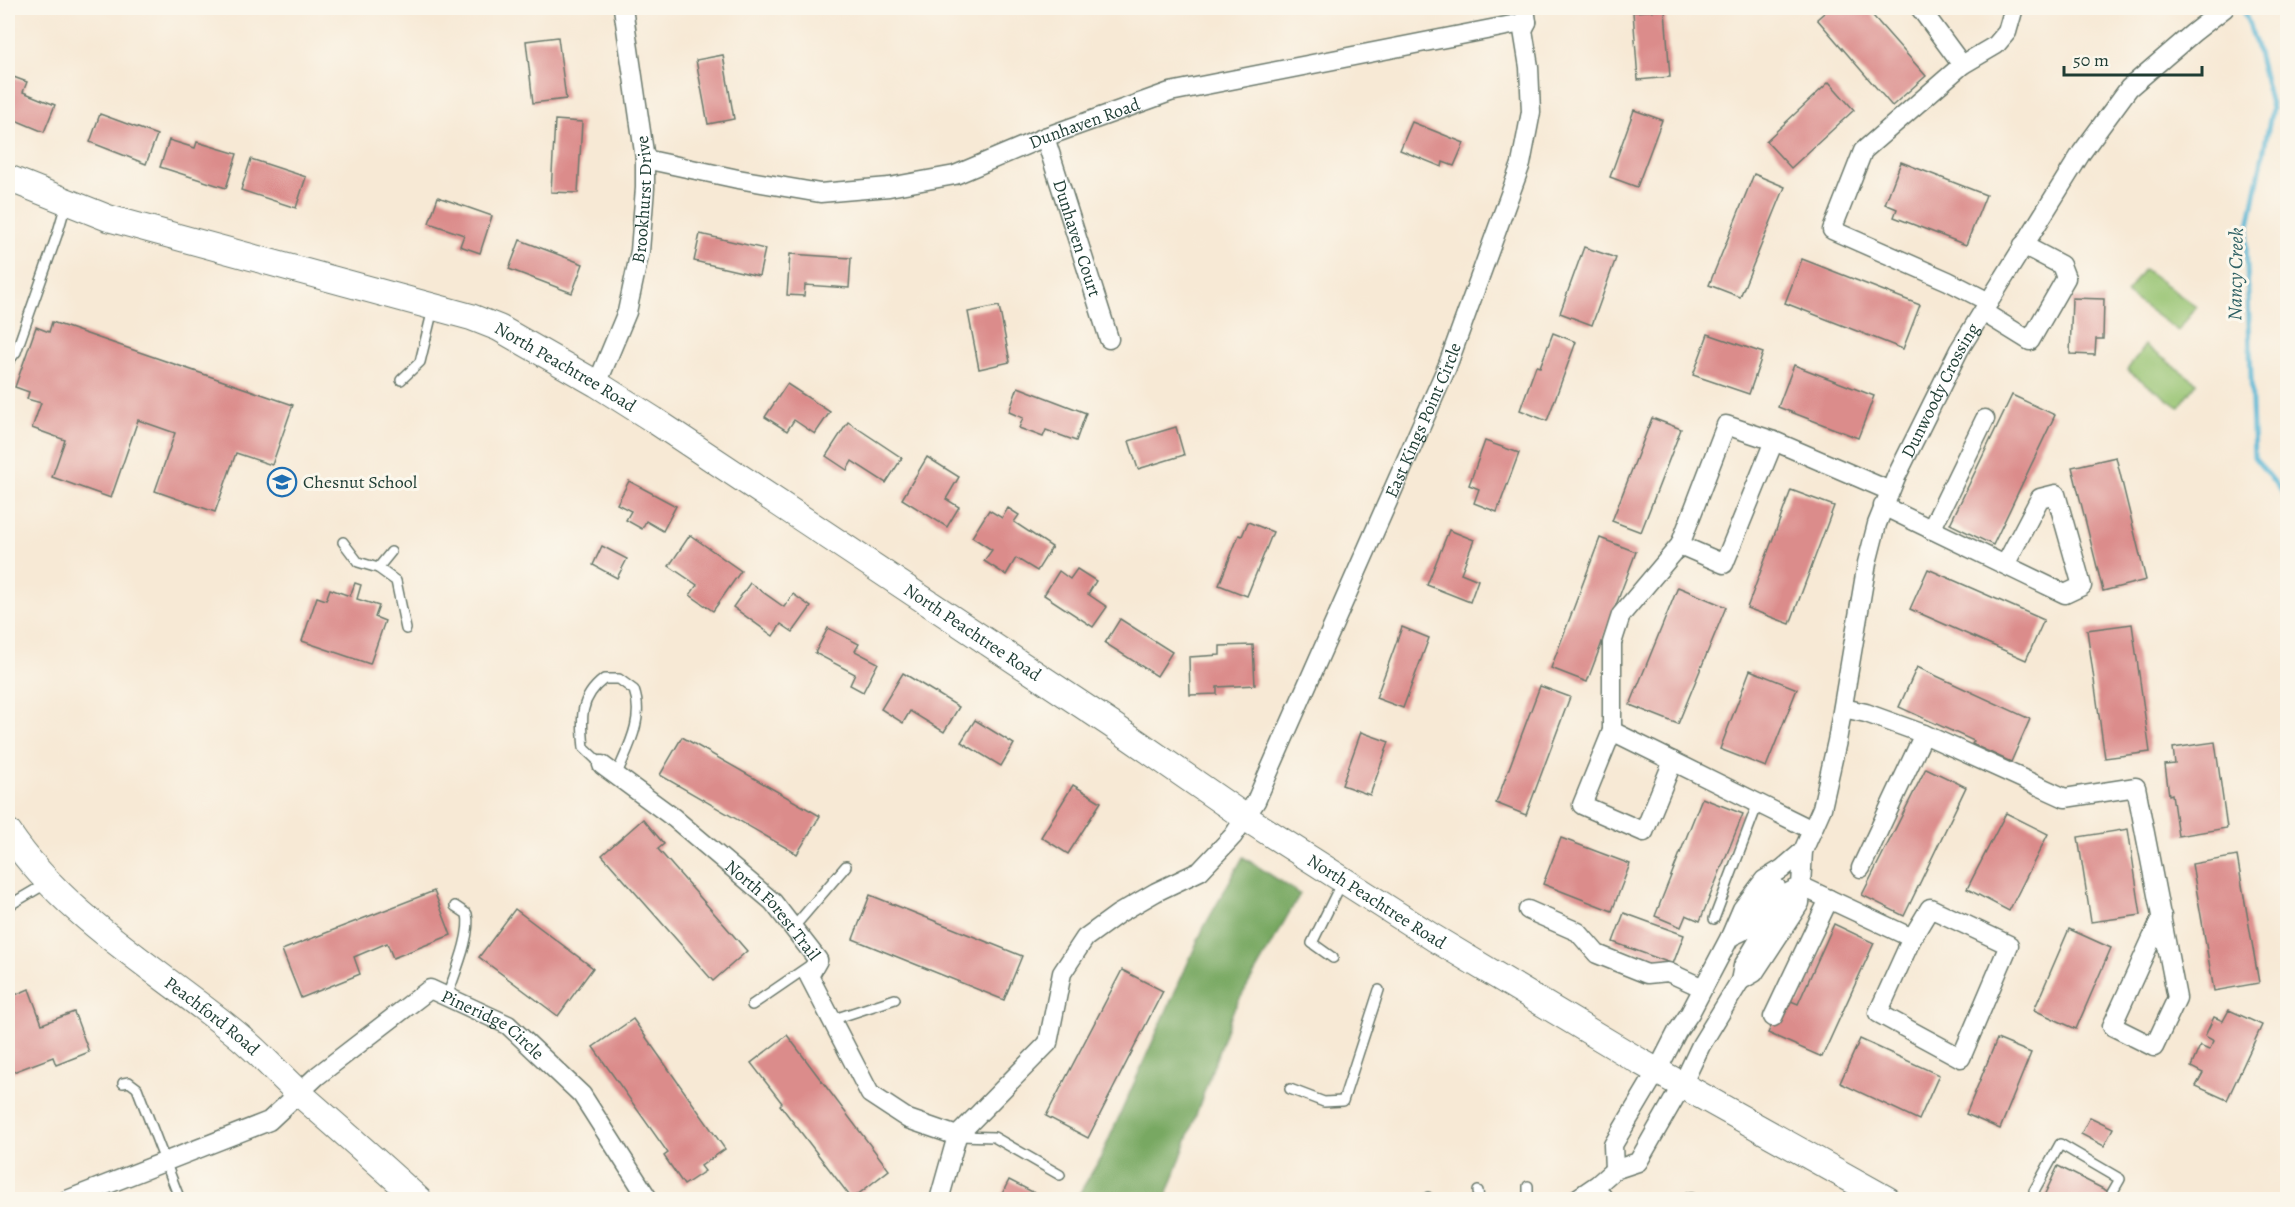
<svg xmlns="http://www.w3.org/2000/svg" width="2295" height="1207" font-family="Alegreya,serif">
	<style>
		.green { fill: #95c270; stroke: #5a8052; stroke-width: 1.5 }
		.forest { fill: #78a862; stroke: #4c724b; stroke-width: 1.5 }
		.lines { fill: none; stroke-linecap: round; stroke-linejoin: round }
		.stream { stroke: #55b4d3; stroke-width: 5 }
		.building { fill: #db8c8b }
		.lane-casing { stroke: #6b796c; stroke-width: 12 }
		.street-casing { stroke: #6b796c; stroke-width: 21 }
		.secondary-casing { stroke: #6b796c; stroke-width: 28 }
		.lane { stroke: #fff; stroke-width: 9 }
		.street { stroke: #fff; stroke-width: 18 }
		.secondary { stroke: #fff; stroke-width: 26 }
		.labels { text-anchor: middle; stroke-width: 6; stroke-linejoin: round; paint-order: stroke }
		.street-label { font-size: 18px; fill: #1f3d34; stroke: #fbf7ec }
		.poi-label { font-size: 18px; fill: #1f3d34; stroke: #fbf7ec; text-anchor: start }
		.water-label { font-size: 20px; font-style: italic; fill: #2f6164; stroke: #fbf7ec }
	</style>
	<rect width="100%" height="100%" fill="#fbf7ec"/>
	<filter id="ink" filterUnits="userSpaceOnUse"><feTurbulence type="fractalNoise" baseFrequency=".0167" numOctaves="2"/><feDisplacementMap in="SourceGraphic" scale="12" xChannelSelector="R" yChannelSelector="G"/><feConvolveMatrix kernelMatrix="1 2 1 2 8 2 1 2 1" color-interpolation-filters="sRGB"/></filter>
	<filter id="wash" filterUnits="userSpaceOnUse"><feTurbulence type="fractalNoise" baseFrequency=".008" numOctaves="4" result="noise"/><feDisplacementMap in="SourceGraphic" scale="24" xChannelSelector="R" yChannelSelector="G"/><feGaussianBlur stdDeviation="1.35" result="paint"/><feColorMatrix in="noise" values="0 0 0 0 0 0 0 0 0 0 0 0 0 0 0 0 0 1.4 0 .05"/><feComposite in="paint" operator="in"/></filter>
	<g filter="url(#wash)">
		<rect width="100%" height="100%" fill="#f7e9d5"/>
		<!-- green -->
		<g class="green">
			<path d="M2144,269L2196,307L2178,331L2126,293Z"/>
			<path d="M2145,345L2197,383L2179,407L2127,370Z"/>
		</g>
		<!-- forest -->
		<path class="forest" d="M1243,857L1300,894L1233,1011L1166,1199H1076L1100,1159L1204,927Z"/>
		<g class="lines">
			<!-- stream -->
			<path class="stream" d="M2243,8L2256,44L2272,109L2246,241L2254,457L2288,499"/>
		</g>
		<g id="blocks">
			<!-- building -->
			<g class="building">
				<path d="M1830,8H1866L1926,76L1892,106L1817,19Z"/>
				<path d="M1665,10L1670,77L1638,80L1633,12Z"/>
				<path d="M558,37L566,99L533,103L526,41Z"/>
				<path d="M723,55L734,119L708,124L696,60Z"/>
				<path d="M8,75L27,82L23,92L55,105L44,132L8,117Z"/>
				<path d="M1829,82L1854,110L1791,168L1766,141Z"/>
				<path d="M1634,110L1662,120L1637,187L1610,177Z"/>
				<path d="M100,114L157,135L146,164L90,142Z"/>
				<path d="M555,120L582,122L578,193L551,192Z"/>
				<path d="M1412,122L1464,143L1454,166L1443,162L1442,167L1400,150Z"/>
				<path d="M169,140L195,148L197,142L237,154L226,188L160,167Z"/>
				<path d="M251,159L306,177L296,208L241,190Z"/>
				<path d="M1901,162L1986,195L1966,245L1894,217L1897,209L1885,204Z"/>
				<path d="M1754,174L1785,187L1740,297L1709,285Z"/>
				<path d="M438,197L492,216L480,253L460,246L464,235L429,223Z"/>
				<path d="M700,234L765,249L759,276L694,261Z"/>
				<path d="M520,240L583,264L572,293L509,269Z"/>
				<path d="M1584,247L1616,258L1592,325L1560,313Z"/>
				<path d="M790,254L851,258L849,288L805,285L804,296L787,295Z"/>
				<path d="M1802,259L1920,305L1903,349L1785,303Z"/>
				<path d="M2072,298L2104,299L2103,339H2096L2095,355L2070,354Z"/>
				<path d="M999,306L1010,362L979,369L968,312Z"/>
				<path d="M52,322L293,405L272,465L236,453L215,512L155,491L175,433L138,420L111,498L52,477L65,440L32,428L41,403L27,399L29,392L15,387L36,327L49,332Z"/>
				<path d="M1553,333L1576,342L1547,421L1520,410L1536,366L1540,367Z"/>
				<path d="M1708,334L1763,353L1749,394L1693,375Z"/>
				<path d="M1794,365L1874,396L1858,438L1778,407Z"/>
				<path d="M787,384L830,412L815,434L794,420L787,431L765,417Z"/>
				<path d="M1018,387L1086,413L1076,441L1046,430L1043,437L1019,428L1023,418L1009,412Z"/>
				<path d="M2012,395L2055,415L1993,545L1950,524Z"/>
				<path d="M1652,418L1681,429L1641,532L1612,521Z"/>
				<path d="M848,422L902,458L886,483L852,461L847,470L826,456Z"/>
				<path d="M1176,427L1184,455L1138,469L1129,441Z"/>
				<path d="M1485,441L1519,453L1497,512L1474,503L1479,489L1469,485Z"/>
				<path d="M927,457L959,477L946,499L959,507L947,527L902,499Z"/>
				<path d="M2116,457L2146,580L2103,591L2072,467Z"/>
				<path d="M629,481L676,506L663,531L646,521L642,529L626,520L631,511L617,504Z"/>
				<path d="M1791,490L1834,506L1790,624L1747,608Z"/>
				<path d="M1008,508L1019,515L1014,522L1052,547L1037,571L1016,558L1006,575L984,561L992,550L972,537L989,510L1002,518Z"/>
				<path d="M1248,522L1273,532L1247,596L1219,585L1239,535L1242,536Z"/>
				<path d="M1449,530L1474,540L1461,573L1478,580L1470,602L1427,585Z"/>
				<path d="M690,535L741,571L713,611L690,595L697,585L669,566Z"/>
				<path d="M1600,538L1636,552L1587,682L1551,668Z"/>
				<path d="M602,546L627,559L617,578L593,565Z"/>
				<path d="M1077,569L1096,581L1088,594L1107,607L1093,627L1044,595L1059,571L1070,579Z"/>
				<path d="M1928,569L2044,620L2026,660L1910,609Z"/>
				<path d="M355,583L361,585L357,599L379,606L375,617L385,621L370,664L302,641L317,597L326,600L330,589L350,596Z"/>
				<path d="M750,583L784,607L793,594L811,607L793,632L781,624L773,636L733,607Z"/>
				<path d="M1678,587L1726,607L1678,724L1630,705Z"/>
				<path d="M1120,619L1172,652L1157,676L1105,643Z"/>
				<path d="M2132,624L2150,752L2105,758L2087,630Z"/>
				<path d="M1402,627L1429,638L1403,708L1376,698Z"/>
				<path d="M828,628L859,644L855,651L878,663L863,692L850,685L855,674L815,653Z"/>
				<path d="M1253,645L1255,685L1217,687V694L1190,695L1189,657L1220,655V646Z"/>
				<path d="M1917,667L2030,719L2011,762L1972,744L1974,741L1899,707Z"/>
				<path d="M1750,670L1797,689L1766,767L1720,749Z"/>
				<path d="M903,673L959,707L944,732L910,711L903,723L881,709Z"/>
				<path d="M1540,686L1570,697L1526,815L1496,803Z"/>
				<path d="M975,720L1014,744L1001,766L961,742Z"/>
				<path d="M1361,732L1389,742L1370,795L1342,785Z"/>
				<path d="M682,737L820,816L797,854L660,775Z"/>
				<path d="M2215,742L2227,828L2178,836L2172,794L2169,795L2165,765L2175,764L2173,748Z"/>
				<path d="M1926,768L1966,787L1904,916L1862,895Z"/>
				<path d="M1073,785L1101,802L1068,854L1041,837Z"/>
				<path d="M1702,798L1743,814L1700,921L1686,915L1681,927L1655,916Z"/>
				<path d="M2006,813L2048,834L2009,911L1967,889Z"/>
				<path d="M643,819L664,844L658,849L747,951L713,981L602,855Z"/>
				<path d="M2128,829L2141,915L2091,922L2078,837Z"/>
				<path d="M1561,838L1630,864L1612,911L1543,884Z"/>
				<path d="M2237,856L2259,983L2214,991L2192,864Z"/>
				<path d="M434,891L451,935L393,958L387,943L354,957L360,974L301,998L282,950Z"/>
				<path d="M870,895L1022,956L1004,1000L853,939Z"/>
				<path d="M515,909L593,968L558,1016L479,957Z"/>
				<path d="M1624,913L1684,935L1673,964L1613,942Z"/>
				<path d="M1834,924L1874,943L1822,1057L1768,1033L1784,998L1798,1004Z"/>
				<path d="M2069,929L2111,948L2076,1029L2034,1010Z"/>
				<path d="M1122,970L1163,991L1088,1138L1046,1116Z"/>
				<path d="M29,989L42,1024L74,1012L89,1052L56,1065L53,1057L8,1074V998Z"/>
				<path d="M2229,1010L2262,1025L2227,1100L2196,1086L2203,1073L2191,1067L2200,1046L2209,1050L2214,1041L2205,1036L2214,1017L2223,1021Z"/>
				<path d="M633,1019L725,1149L701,1166L705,1171L684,1185L664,1156L668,1153L593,1047Z"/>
				<path d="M787,1035L889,1170L852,1199L780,1105L782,1103L751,1063Z"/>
				<path d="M1860,1039L1939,1075L1919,1120L1840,1083Z"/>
				<path d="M1997,1039L2031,1053L2000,1129L1966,1114Z"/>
				<path d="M2090,1117L2113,1128L2104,1146L2081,1134Z"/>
				<path d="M2058,1166L2125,1200H2042Z"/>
				<path d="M1009,1180L1048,1200H999Z"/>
			</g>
		</g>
	</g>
	<g filter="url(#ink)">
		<use href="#blocks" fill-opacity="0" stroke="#6b796c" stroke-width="1.5"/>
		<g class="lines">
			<!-- lane casing -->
			<g class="lane-casing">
				<g id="lane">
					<path d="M8,362L16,352L57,235L66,204"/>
					<path d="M401,380L420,362L433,309"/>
					<path d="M343,542L358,562L378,568L391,552"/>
					<path d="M378,568L396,581L406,629"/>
					<path d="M602,765L584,748C581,719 579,698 604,679H619L634,690C645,720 627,749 616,776"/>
					<path d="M8,906L47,883"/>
					<path d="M1714,919L1758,803"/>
					<path d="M793,928L846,866"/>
					<path d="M1333,958L1312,943L1342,882"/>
					<path d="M447,997C454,975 472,935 467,914L455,906"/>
					<path d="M752,1005L809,966"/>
					<path d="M831,1020L895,999"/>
					<path d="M123,1083L129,1082L137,1088L180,1200"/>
					<path d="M1290,1089L1324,1102L1343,1101L1379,990"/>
					<path d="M959,1136L994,1137L1060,1175"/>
					<path d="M1599,1184L1610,1200"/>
					<path d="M1528,1186V1200"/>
					<path d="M1478,1191L1479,1200"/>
					<path d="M1428,1200V1197"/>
					<path d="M1685,1200L1688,1197L1698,1200"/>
					<path d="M2036,1200L2034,1191L2060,1144L2120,1179L2112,1193"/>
				</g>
			</g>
			<!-- street casing -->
			<g class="street-casing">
				<g id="street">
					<path d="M1920,8L1962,65"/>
					<path id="s1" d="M1045,137L1109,339"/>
					<path id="s2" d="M645,159L738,179L820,193L889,187L955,175L1045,137L1170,92L1527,22"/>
					<path d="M1989,302L1948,281L1832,230L1863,151L1962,65L1996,45L2007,32L2013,11L2010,8"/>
					<path d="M1983,312L2030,341L2066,278L2061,265L2023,245"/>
					<path id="s3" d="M597,384L627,312L640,251L645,188V159L623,8"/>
					<path d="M1774,441L1890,491"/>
					<path d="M1883,506C1944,536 2005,565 2065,594L2082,586L2056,494L2040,498L2005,565"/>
					<path d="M1931,530L1985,419"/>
					<path d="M1680,545L1724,564L1774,441L1726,425L1680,545L1621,615L1612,643V731L1812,830"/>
					<path d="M1843,708L1866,713L1924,734"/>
					<path d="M1612,731L1582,805L1644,832L1673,761"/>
					<path id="s4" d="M602,765L674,818L773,902L818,960L809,976L870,1094L908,1119L957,1136L1048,1043L1062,973L1085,938L1118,914L1156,892L1200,871L1233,836L1256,801L1447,367L1521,164L1531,112L1529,67L1523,30L1527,22L1525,8"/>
					<path d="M1861,868L1924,734L2065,798L2136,787L2177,998L2154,1047L2112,1026L2162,916"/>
					<path d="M1930,908L2009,945L1961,1058L1878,1013L1912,938Z"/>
					<path d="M1528,910L1578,932L1597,954L1647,974L1668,972L1703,988"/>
					<path d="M1730,937L1751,927L1776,887"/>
					<path d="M1740,981L1754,973L1800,903L1801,886L1912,938"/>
					<path d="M1773,1017L1829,899"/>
					<path d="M1614,1170L1613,1145L1657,1071L1677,1032L1690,1013L1730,937L1742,909L1764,880L1782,869L1803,851"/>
					<path id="s5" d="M67,1200L269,1121L317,1076L430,989L508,1025L582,1095L649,1200"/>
					<path d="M939,1200L957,1136"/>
					<path id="s6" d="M1575,1200L1597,1185L1614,1170L1638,1162L1682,1085L1701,1045L1740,981L1743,966L1786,894L1801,886L1803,851L1822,808L1837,741L1867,563L1877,524L1896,477L1959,350L2082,152L2129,88L2193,33L2225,8"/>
				</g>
			</g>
			<!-- secondary casing -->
			<g class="secondary-casing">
				<g id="secondary">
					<path id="s7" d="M8,178L108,218L471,317L499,328L597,384L654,420L1112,725L1246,818L1434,938L1639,1061L1888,1200"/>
					<path id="s8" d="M8,832C65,917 156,968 234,1032C258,1051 278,1074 300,1094C340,1129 380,1164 419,1200"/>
				</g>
			</g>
			<!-- lane -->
			<use href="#lane" class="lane"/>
			<!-- street -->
			<use href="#street" class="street"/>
			<!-- secondary -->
			<use href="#secondary" class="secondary"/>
		</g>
	</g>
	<!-- icons -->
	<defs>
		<g id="school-ring" transform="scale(1.5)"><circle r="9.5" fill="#fbf7ec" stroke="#1f6fb2" stroke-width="1.5"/><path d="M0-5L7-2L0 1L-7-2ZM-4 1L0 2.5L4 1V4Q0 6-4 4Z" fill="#1f6fb2"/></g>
	</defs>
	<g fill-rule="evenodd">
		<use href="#school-ring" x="282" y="482"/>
	</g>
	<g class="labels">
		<!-- street labels -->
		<g class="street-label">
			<text dy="6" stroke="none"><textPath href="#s2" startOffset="454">Dunhaven Road</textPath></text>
			<text dy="6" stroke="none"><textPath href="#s3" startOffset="192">Brookhurst Drive</textPath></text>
			<text dy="6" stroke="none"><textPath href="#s1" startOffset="106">Dunhaven Court</textPath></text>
			<text dy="6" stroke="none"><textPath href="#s7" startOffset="591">North Peachtree Road</textPath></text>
			<text dy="6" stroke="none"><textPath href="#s6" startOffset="918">Dunwoody Crossing</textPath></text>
			<text dy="6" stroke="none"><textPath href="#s4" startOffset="1424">East Kings Point Circle</textPath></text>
			<text dy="6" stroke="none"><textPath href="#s7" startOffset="1077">North Peachtree Road</textPath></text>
			<text dy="6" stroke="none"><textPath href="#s7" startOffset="1563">North Peachtree Road</textPath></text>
			<text dy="6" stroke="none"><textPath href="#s4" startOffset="225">North Forest Trail</textPath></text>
			<text dy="6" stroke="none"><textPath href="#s8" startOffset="276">Peachford Road</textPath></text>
			<text dy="6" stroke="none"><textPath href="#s5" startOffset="498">Pineridge Circle</textPath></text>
		</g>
		<!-- poi labels -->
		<g class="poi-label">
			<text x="303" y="488">Chesnut School</text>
		</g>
		<!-- water labels -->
		<g class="water-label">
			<text transform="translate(2235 274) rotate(-89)" y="7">Nancy Creek</text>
		</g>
	</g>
	<!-- margin -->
	<rect width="2295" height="1207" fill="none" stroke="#fbf7ec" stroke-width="30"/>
	<!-- scale -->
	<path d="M2064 66v9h138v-9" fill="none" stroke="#1f3d34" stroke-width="3"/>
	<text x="2073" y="66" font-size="18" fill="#1f3d34" stroke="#fbf7ec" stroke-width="4.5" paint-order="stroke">50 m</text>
</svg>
